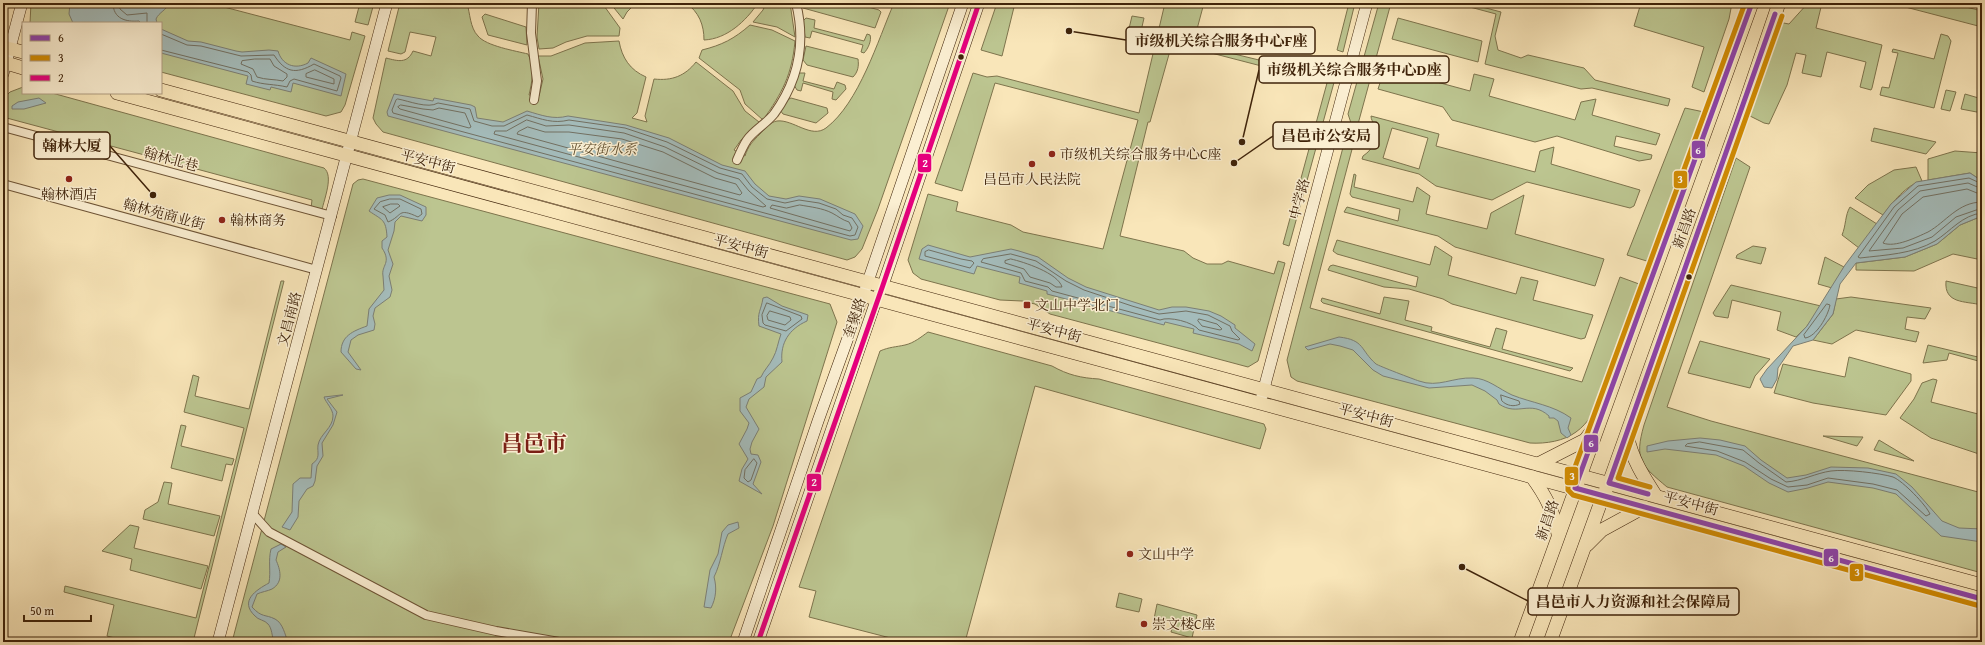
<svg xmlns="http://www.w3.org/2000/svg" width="1985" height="645" font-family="'Gentium Book Plus','Noto Serif SC',serif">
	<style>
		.green { fill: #bcc590; stroke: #7e744d; fill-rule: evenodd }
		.water { fill: #a4bcbb; stroke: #7c7f74 }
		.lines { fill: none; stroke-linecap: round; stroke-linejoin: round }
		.shore { stroke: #727062; stroke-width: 1 }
		.street-casing { stroke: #6e5436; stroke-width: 10 }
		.secondary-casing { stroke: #3f230a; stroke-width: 12 }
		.primary-casing { stroke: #3f230a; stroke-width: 14 }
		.street { stroke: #fbefd2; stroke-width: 8 }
		.secondary { stroke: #fbefd2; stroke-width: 11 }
		.primary { stroke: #f9e6b9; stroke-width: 13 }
		.bus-1-casing { stroke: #fbefd2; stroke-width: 8 }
		.bus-2-casing { stroke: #fbefd2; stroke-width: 8 }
		.bus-3-casing { stroke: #fbefd2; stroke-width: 8 }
		.bus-1 { stroke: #8e44ad; stroke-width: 5 }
		.bus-2 { stroke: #d28c02; stroke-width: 5 }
		.bus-3 { stroke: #e5007d; stroke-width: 5 }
		.bus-dot { fill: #3f230a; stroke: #fbefd2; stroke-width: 1.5 }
		.poi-dot { fill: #8f2418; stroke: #fbefd2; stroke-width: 1.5 }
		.labels { text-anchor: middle; stroke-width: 3; stroke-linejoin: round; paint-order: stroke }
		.park-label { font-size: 14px; font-style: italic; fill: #5e4c2c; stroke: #fbefd2 }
		.poi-label { font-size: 14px; fill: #3f230a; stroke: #fbefd2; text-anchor: start }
		.street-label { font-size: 14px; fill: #3f230a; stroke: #fbefd2 }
		.town-label { font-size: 22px; font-weight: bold; fill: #7a1f14; stroke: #fbefd2 }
		.leader { fill: none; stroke: #3f230a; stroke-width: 1.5 }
		.callout-dot { fill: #3f230a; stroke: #fbefd2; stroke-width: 1.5 }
		.callout { fill: #fbefd2; stroke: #3f230a; stroke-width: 1.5 }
		.callout-label { font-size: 15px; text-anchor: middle; font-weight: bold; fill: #3f230a }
		.line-badge { stroke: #fbefd2; stroke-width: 1.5 }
		.badge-label { font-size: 11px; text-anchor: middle; font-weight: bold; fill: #fff }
	</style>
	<rect width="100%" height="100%" fill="#f9e6b9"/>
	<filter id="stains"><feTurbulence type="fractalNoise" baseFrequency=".005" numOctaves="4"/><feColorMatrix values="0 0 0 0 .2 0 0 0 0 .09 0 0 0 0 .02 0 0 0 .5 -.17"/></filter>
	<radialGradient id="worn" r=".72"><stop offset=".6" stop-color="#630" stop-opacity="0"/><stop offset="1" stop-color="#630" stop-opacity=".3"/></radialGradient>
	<!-- green -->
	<g class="green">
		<path d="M31,3H210L222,6L224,3V7L350,40L352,32L365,36L345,105L341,112L326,116L161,72V23H30Z"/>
		<path d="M360,3H374L368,25L355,22Z"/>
		<path d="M400,3H467C470,13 470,28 478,36C486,46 516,51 528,54C535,68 532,82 529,95L539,96L543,79L538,56H551L585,43L619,41C622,58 630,70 646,77L637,113L632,118L647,122L645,116L654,79C672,81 685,76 696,62L733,91L745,111L759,122L741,140L734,150L745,156C748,146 753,141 760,134C765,129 770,122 777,121C793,119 811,139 826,128C859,103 878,40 894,3H950L878,209L862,249L855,257L847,260L383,132L376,124L373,118L386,58C398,61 407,64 413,51L431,56L436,37L410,32L405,52L401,54L388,51Z"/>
		<path d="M539,3H602L620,28L619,36H587L566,42L553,48L539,49L537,37Z"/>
		<path d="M610,3H636L627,12L623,19Z"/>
		<path d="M686,3H758C746,21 727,39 704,40C704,25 699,12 686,3Z"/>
		<path d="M766,3H790L795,37L777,27L753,22L763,10Z"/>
		<path d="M800,3H854L879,10L881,12L875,28L803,8Z"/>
		<path d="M997,3H1015L1002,56L981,50Z"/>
		<path d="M1165,3H1204L1193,44L1329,77L1331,66L1338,68L1289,246L1283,244L1327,83L1192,48L1193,45L1173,40L1150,122H1148L1120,236L1184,251L1193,258L1207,264H1222L1228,261L1274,274L1278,261L1285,263L1258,361L1248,367L1050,314L1035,304L1022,301L1000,300L921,279L913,273L908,260L928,194L958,202L956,211L1011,225L1023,232L1103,249L1138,120L995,83L962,191L935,183L973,73L987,77L997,76L1139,113Z"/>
		<path d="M1349,3H1355L1343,52L1337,50Z"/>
		<path d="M1379,3H1391L1358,124L1351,123L1348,114Z"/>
		<path d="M1455,3H1467L1501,12L1495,36L1498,50L1521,58L1528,55L1584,68L1595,80L1670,99L1668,106L1592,88L1581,89L1485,64L1496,14Z"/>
		<path d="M1641,3H1732L1729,19L1704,92L1692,87L1704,47L1634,26Z"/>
		<path d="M1808,3H1822L1816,28L1882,45L1872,88L1871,90L1860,87L1866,62L1827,52L1821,77L1802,73L1806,55L1796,53L1787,85L1769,124L1764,123L1746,114L1778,22L1789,24Z"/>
		<path d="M1890,3H1950L1982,11V27Z"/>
		<path d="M485,14L526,27L527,45L488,35L482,17Z"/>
		<path d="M1132,16L1144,18L1139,40L1127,37Z"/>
		<path d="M806,18L815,20L814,28L864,41L867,34L870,35C872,40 868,49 864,53L861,52L863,45L812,31L810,38L805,37L803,21Z"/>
		<path d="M1398,18L1482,41L1478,62L1392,39Z"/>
		<path d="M750,25L772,30L795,41C792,75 782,93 763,120L745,104L740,90L699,58L702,50C722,45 734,39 750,25Z"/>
		<path d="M1941,34L1948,36L1951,41L1934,108L1880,95L1882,87L1889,88L1898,53L1892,52L1893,49L1934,59Z"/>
		<path d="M806,46L858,59C859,66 858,72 853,77L807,65L803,60Z"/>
		<path d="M1385,68L1470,91L1474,74L1494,79L1489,96L1575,120L1581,102L1596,99L1592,115L1660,134L1656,145L1616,136L1614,146L1652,155L1651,159L1639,161L1557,136L1535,142L1452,120L1443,107L1378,89Z"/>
		<path d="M799,73H805L803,81L834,89L837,82L845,85L846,89L836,100L832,99L833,92L803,83L801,91L797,90L794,85Z"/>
		<path d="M23,87V93H52L324,168C334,176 324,199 322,210L311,208L312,200L3,117V99L10,92Z"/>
		<path d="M1946,90L1956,92L1950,111L1941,109Z"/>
		<path d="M1965,94L1982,99V113L1961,109Z"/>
		<path d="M791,98L827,108L828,113L816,123L783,114L780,110L787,100Z"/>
		<path d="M1685,108L1704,112L1650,262L1627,255Z"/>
		<path d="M1371,116L1439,134L1436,146L1535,172L1540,151L1554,147L1551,164L1640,190L1634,206L1630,208L1527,182L1492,200L1436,186L1419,174L1362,159L1363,156C1374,149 1378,137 1374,125C1373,121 1371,120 1371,116ZM1392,128L1428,138L1419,169L1383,158Z"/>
		<path d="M1874,128L1936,142L1926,154L1871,141Z"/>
		<path d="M1346,136L1355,138L1310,308L1582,382L1620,277L1639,284C1631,307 1623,330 1615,354C1606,379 1600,415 1576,432C1564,441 1546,444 1530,443L1297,381L1291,377L1287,360Z"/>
		<path d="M1955,151L1982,153V181L1970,173L1928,180V159Z"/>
		<path d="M1736,158L1750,167L1667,407L1711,421L1982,493V573L1667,487C1641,465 1634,460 1644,425Z"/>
		<path d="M1916,167L1922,181C1907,184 1892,203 1883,215L1855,198L1868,185L1894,170Z"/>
		<path d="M1354,174L1356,175L1354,187L1413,202L1417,187L1430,196L1426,214L1487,229L1491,213L1524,195L1515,234L1604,259L1595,286L1455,247L1438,236L1344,212L1347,207L1398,221L1400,209L1352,197L1350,194Z"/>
		<path d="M363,179L830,304L837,322L773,526L729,642H232L353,184L358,180Z"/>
		<path d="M1850,207L1877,224L1859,248L1842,235C1846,226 1845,215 1850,207Z"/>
		<path d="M1982,216V260L1953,254L1914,271L1856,270V263L1905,257L1937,244L1960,225Z"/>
		<path d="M1337,240L1430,265L1435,246L1452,257L1448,275L1516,294L1521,277L1538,281L1533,300L1593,315L1585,338L1581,339L1452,304L1443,299L1409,289L1384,287L1328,270L1330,266L1333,265L1416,287L1418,277L1337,254L1333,251Z"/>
		<path d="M1753,246L1766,248L1761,264L1736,258L1737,255Z"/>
		<path d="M1825,257L1844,267L1832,288L1818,284Z"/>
		<path d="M281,281H284L193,642H131L107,636L114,605L64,592L65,586L196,618L244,428L184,412L193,375L199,377L195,396L249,409Z"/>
		<path d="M1946,281L1982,289V305C1965,301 1944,304 1946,281Z"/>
		<path d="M1731,285L1821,306L1807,326L1796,337L1777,330L1781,312L1732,300L1728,318L1715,316L1713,313Z"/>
		<path d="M1384,297L1409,301L1405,320L1432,327L1431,331L1490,347L1496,328L1507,331L1502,349L1573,368L1570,371L1323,303L1321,301L1322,298L1380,314Z"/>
		<path d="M1851,297L1931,308L1925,319L1907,317L1905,329L1919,332L1916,342L1856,330L1832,344L1813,340L1833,314L1836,299Z"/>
		<path d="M928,332L1052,366C1068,375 1081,378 1099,379L1264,424L1266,429L1260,449L1035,386L965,642H906L809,617L816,591L799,587L880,351C889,347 896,347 905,345C914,343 921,337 928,332Z"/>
		<path d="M1700,341L1770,359L1755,376L1750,388L1688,373Z"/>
		<path d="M1928,345L1982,358V362L1949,353L1947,360L1923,363Z"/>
		<path d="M1849,357L1911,374V381L1886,415L1813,403L1774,393L1783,364L1845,377Z"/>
		<path d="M1933,379L1937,380L1931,402L1982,415V455L1931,438L1900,418L1914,399L1922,383Z"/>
		<path d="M181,425L186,426L181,446L234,459L232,465L226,464L222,481L171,468Z"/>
		<path d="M1823,436L1863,437L1857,446Z"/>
		<path d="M1879,440L1914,461L1874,450Z"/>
		<path d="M164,482L172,483L168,504L220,516L214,536L143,519L145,510L158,502Z"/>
		<path d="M130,525L139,527L134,548L208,566L201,589L130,570L132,559L102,551Z"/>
		<path d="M1119,593L1142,599L1139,612L1116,607Z"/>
		<path d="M1157,604L1197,615L1192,638L1171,632L1173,625L1171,622L1154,619Z"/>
	</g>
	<!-- water -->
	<g class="water">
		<path d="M70,3H126L130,7L138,6L144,3H169C167,10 159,12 156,19L157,23H73L69,14Z"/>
		<path d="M161,29L188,41L201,42L236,51L242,52L269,50L278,51C282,65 295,70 308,63L311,58L346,74L341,96L293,83L291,92L271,87L270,90L246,84L248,76L161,53Z"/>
		<path d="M394,94L433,101L434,98L471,105L475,107L477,118L503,122L527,111C541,115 553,120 568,116L626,125L669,138L722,165L745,171L755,184L769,196L786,199L799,196L820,199L855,214L863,226L858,239L851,240L388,116L387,112Z"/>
		<path d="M39,98L46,103L24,109H12V106L18,102Z"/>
		<path d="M1970,173L1982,181V216L1960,225L1937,244L1905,257L1856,263L1840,284L1833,314L1813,340L1793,346L1778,368L1777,379L1772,388L1764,387L1760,379L1767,369L1807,326L1845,265L1891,204L1916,182Z"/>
		<path d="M389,195H400L426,207V215L422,221L401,216L395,222L394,231L388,250L393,264L389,276L392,290L390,297L375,308L373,316L375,324L374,330L358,335L351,340L348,352L361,370L356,369L341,352C341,336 353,331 367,326L369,309L384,290C384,285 383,281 383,276C381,265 392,263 382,248V241L387,237C386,219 382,220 369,211L377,198Z"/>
		<path d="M928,245L970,257L1011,249L1019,251L1038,257L1068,278L1086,287L1159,310L1172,307H1186L1209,311L1221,316L1235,325V328L1255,344L1252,351L1239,344L1193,333L1194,329L1165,322L1164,325L1047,294V291L1019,283L1020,277L977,266L974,274L919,259L922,249Z"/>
		<path d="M767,297L782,306L808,315L807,321C789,329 780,343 782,362L766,377L764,387L749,399L746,407L759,429L752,442L750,449L751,454L758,455L761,462L753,484L762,494L739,481L742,469L748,459L739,444L747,429L749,423L740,411V398L751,392L757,379L761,377C764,370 769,366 773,358C777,351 778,342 781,334L759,326C757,312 761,311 763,298Z"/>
		<path d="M1339,337C1365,340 1360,350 1376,364C1379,366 1413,379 1419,381C1438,388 1453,377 1473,378C1487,378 1499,389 1512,395C1532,403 1553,405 1571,418L1568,428L1571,435L1567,438L1561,433L1558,421L1554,418H1549V416C1530,399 1518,417 1499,404L1497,400L1485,391L1472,385L1429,388L1383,376L1373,370L1353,350L1340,346L1330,344L1308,350L1305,347Z"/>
		<path d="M341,395H343L327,399L337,412L333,425L322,443L323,456L317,466L315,481L313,486L307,489L299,501L298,517L290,530L282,527L292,512L293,484L300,478H311L312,464C321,458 317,453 318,445C320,434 333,428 333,416C333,409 326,403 324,397Z"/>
		<path d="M1700,438L1720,440L1745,446L1761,460L1787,478L1806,475L1831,467L1868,468L1896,474L1912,487L1942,521L1959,528L1982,529V542L1941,536L1896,494L1873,488L1828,482L1808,488L1788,492L1769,483L1744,466L1716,455L1665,449L1647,452V446L1668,441Z"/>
		<path d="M738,522L739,528L728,534C722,548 721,563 714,577C717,588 716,598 711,608L704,607L710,570L718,554L722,532L728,525Z"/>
		<path d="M281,544L286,547L278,552L276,560C280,569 284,582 272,589C268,591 261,592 257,594L252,607C262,618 265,614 275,619C283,623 285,635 288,642H274C272,637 272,628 268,624C265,620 258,620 255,616C239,601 256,590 269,583C271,571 268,561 271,549Z"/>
	</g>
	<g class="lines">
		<!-- shore -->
		<g class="shore">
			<path d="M113,3C113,19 126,22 139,21L141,23"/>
			<path d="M119,3L120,9L127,15L147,13V23"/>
			<path d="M161,34L187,45L201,46L241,56L274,55C285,72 295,75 314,64L340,76L341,78L337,91L294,79L290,81L287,87C274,84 264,85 252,81L251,75L248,72L161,50"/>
			<path d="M255,59H270L274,66L287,74V77L283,81C274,79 266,80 257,77L253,69L241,64L242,61Z"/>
			<path d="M315,70L334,79V84L306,77V74Z"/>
			<path d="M398,99C409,101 428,109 438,103L470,109L474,121L492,126H504L527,115C542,119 553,124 569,120L625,128L667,142L720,168L742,174L752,187L767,199L785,203L799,200L819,203L836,209L843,215L852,218L858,227L855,235L850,236L393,113L392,110L396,100Z"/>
			<path d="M401,105L423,109L433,110L439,108L465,113L471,127L469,128L400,109L398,107Z"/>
			<path d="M527,120L546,126L569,125L624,133L665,147L718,173L739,179L749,191L766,206L763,207L494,134L495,131H506Z"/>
			<path d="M528,127L545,132H569L622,139L663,152L715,178L736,184L742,193L740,195L517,134L518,132Z"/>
			<path d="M1982,184L1969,178L1918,186L1894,207L1858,257L1860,258C1885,255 1913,254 1935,241C1951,231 1962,215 1982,213"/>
			<path d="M1982,189L1968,183L1920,191L1898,210L1869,251L1903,248L1932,237L1956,217L1982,208"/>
			<path d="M1982,195L1967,189L1923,197L1902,214L1883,243C1895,248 1917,237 1928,232C1946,222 1958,202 1982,202"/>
			<path d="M390,199H400L421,209L422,214L418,217C397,207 403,216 388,222L385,215L374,209L380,202Z"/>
			<path d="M391,204H398L400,206L390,213L383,207Z"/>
			<path d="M800,205C811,207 822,208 832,213C838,216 842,220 849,222L852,228L850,231L770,208L772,205L786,208Z"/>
			<path d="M929,250L961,259L972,261L974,263L970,268L925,256V252Z"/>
			<path d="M1011,254L1036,261L1066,281L1084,290L1132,306L1159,314L1186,311L1208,315L1230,326L1232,331L1240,339L1238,340L1199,330C1193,322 1169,316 1160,320L1052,291L1048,287L1025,281L1021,273L981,262L983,259Z"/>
			<path d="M1011,259C1024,262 1058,273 1062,287H1056L1050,283L1030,277L1024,269L1005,263V261Z"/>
			<path d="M767,303L801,316L802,319L786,331L765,325L763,323L762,315Z"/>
			<path d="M1827,304L1830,305C1828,316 1816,337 1805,338L1804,335Z"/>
			<path d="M770,311L790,317L791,320L785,325L768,320L767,316Z"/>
			<path d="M1199,319L1217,324L1222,329L1220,330L1202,326L1198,321Z"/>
			<path d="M1501,395L1519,401L1520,404C1514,407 1507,406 1502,401Z"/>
			<path d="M1700,442L1743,450L1759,463L1786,482C1802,481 1816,473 1831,471C1845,469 1880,473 1893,477C1903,481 1926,505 1930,514L1926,516L1897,490L1873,484L1828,478L1807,485L1788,487L1771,479L1745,462L1717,451L1685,446L1687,444Z"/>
			<path d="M754,459L757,463L751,480L748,482L744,478L745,470Z"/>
		</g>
		<!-- street casing -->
		<g class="street-casing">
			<g id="street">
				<path d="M532,3L531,33L537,81L534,100"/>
				<path d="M3,127L332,216"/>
				<path d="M737,160C740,153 743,146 747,140C754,130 766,124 774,114C798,81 806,43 796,3"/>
				<path d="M3,184L317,270"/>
				<path d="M252,513L269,532L426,615L496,631L559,642"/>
			</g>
		</g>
		<!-- secondary casing -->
		<g class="secondary-casing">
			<g id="secondary">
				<path d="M3,74L22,3"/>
				<path d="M1262,396L1367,3"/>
				<path d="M218,642L387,3"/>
				<path d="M743,642L818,421L863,296L963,3"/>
				<path d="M758,642L877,298L883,285L979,3"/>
			</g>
		</g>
		<!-- primary casing -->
		<g class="primary-casing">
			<g id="primary">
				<path d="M3,47L23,52"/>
				<path d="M3,62L23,68"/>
				<path d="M161,90L1982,585"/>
				<path d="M117,93L1982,599"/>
				<path d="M1627,435C1632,459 1643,476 1656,496"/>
				<path d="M1538,464L1585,440L1595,427"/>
				<path d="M1532,477C1545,495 1554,511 1558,534"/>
				<path d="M1587,545L1602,530L1644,507"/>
				<path d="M1520,642L1752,3"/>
				<path d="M1550,642L1603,496L1609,483L1740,118L1779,3"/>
			</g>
		</g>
		<!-- street -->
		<use href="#street" class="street"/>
		<!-- secondary -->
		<use href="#secondary" class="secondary"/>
		<!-- primary -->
		<use href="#primary" class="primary"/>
		<!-- bus-1 casing -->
		<g class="bus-1-casing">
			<g id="bus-1">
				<path d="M1752,3L1575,488L1982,599"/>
				<path d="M1648,494L1609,483L1775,14"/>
			</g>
		</g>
		<!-- bus-2 casing -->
		<g class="bus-2-casing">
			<g id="bus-2">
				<path d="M1745,3L1568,486V490L1573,495L1980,606"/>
				<path d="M1650,487L1618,478L1782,16"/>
			</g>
		</g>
		<!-- bus-3 casing -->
		<g class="bus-3-casing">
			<path id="bus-3" d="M758,642L883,285L979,3"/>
		</g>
		<!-- bus-1 -->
		<use href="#bus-1" class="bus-1"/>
		<!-- bus-2 -->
		<use href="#bus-2" class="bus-2"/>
		<!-- bus-3 -->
		<use href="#bus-3" class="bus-3"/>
	</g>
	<!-- markers -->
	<g class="bus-dot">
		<circle cx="961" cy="57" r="3.5"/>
		<circle cx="1689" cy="277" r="3.5"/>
	</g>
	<g class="poi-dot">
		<circle cx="1052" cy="154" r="4"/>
		<circle cx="1032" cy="164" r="4"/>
		<circle cx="69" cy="179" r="4"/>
		<circle cx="222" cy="220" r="4"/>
		<rect x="1023" y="301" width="8" height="8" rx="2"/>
		<circle cx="1130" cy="554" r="4"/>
		<circle cx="1144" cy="624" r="4"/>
	</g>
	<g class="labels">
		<!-- park labels -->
		<g class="park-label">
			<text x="602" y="154">平安街水系</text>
		</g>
		<!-- poi labels -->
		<g class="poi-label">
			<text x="1060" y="159">市级机关综合服务中心C座</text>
			<text x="1032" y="184" text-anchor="middle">昌邑市人民法院</text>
			<text x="69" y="199" text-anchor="middle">翰林酒店</text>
			<text x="230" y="225">翰林商务</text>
			<text x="1035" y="310">文山中学北门</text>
			<text x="1138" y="559">文山中学</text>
			<text x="1152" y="629">崇文楼C座</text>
		</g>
		<!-- street labels -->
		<g class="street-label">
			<text transform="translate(171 159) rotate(15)" y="5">翰林北巷</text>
			<text transform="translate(428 161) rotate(15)" y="5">平安中街</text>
			<text transform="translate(1299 199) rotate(-75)" y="5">中学路</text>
			<text transform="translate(164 214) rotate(15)" y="5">翰林苑商业街</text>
			<text transform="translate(1684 228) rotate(-70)" y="5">新昌路</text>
			<text transform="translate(741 246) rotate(15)" y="5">平安中街</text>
			<text transform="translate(854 318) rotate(-71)" y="5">奎聚路</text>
			<text transform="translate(289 319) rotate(-75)" y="5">文昌南路</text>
			<text transform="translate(1054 330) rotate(15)" y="5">平安中街</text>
			<text transform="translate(1366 415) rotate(15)" y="5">平安中街</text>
			<text transform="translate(1691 503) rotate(15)" y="5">平安中街</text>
			<text transform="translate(1547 520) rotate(-71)" y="5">新昌路</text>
		</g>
		<!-- town labels -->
		<g class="town-label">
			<text x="534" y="451">昌邑市</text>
		</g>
	</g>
	<!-- callouts -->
	<path class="leader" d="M1069 31L1126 40M1242 142L1259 70M1234 163L1273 136M153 195L110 146M1462 567L1528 601"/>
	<g class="callout-dot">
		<circle cx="1069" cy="31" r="4"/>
		<circle cx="1242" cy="142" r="4"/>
		<circle cx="1234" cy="163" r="4"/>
		<circle cx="153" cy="195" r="4"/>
		<circle cx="1462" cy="567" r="4"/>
	</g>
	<g class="callout">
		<rect x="1126" y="27" width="189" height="27" rx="4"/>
		<rect x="1259" y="56" width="190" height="27" rx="4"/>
		<rect x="1273" y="122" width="106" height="27" rx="4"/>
		<rect x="34" y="132" width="76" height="27" rx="4"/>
		<rect x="1528" y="588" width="211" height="27" rx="4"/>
	</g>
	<g class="callout-label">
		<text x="1221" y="46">市级机关综合服务中心F座</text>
		<text x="1354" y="75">市级机关综合服务中心D座</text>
		<text x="1326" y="141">昌邑市公安局</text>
		<text x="72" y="151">翰林大厦</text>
		<text x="1633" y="607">昌邑市人力资源和社会保障局</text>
	</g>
	<g class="line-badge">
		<rect x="1691" y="140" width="15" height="19" rx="4" fill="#8e44ad"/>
		<rect x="917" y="153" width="15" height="20" rx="4" fill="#e5007d"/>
		<rect x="1673" y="170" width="15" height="19" rx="4" fill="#d28c02"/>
		<rect x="1583" y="434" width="16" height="19" rx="4" fill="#8e44ad"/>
		<rect x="1564" y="466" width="15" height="20" rx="4" fill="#d28c02"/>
		<rect x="806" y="473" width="16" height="19" rx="4" fill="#e5007d"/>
		<rect x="1823" y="548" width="16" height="19" rx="4" fill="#8e44ad"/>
		<rect x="1849" y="563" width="15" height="19" rx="4" fill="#d28c02"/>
	</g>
	<g class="badge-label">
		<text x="1698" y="154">6</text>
		<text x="925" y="167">2</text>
		<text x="1680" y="183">3</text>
		<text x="1591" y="447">6</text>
		<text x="1572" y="480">3</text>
		<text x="814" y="486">2</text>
		<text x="1831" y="562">6</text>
		<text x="1857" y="576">3</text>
	</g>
	<!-- margin -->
	<rect width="1985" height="645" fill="none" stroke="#f9e6b9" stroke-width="16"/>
	<rect x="4" y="4" width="1977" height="637" fill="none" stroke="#3f230a" stroke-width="2"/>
	<rect x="8" y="8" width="1969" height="629" fill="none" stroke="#3f230a"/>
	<!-- legend -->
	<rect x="22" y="22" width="140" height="72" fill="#fbefd2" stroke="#b09d82"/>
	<rect x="30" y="35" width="20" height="6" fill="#8e44ad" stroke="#b09d82"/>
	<text x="58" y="42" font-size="12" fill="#3f230a">6</text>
	<rect x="30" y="55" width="20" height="6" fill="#d28c02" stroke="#b09d82"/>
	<text x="58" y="62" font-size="12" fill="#3f230a">3</text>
	<rect x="30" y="75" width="20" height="6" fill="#e5007d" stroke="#b09d82"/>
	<text x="58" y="82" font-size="12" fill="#3f230a">2</text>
	<!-- scale -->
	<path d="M24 615v6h67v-6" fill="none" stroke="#3f230a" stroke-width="2"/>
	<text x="30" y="615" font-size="12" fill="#3f230a" stroke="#fbefd2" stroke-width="3" paint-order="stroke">50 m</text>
	<rect width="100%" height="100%" filter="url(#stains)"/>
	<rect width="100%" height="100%" fill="url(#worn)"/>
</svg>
